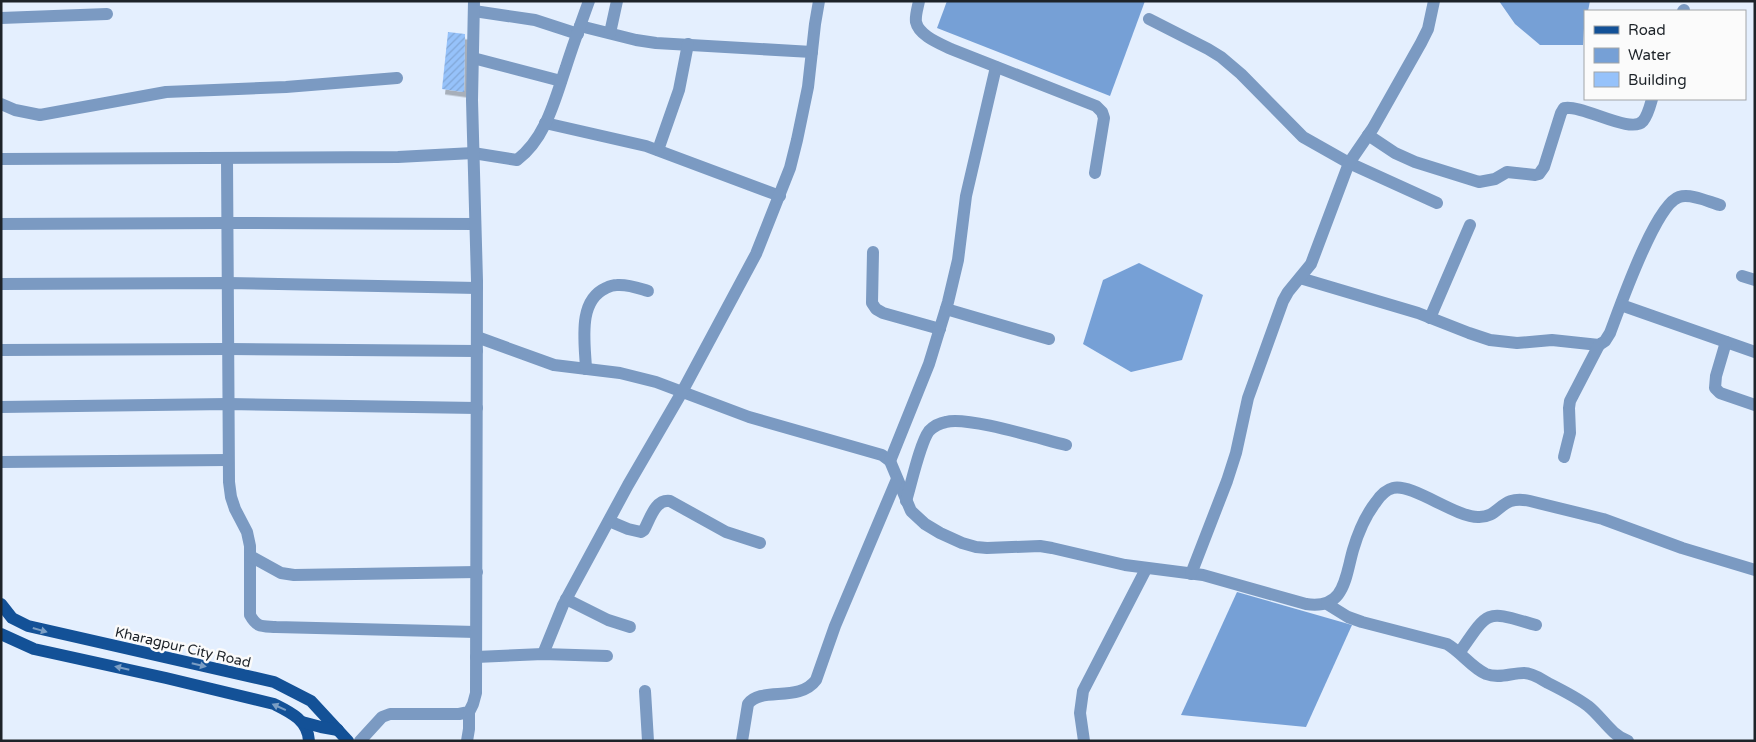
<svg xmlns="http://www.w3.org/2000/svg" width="1756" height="742" font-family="'Varela Round',sans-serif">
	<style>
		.water { fill: #76a0d6 }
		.building { fill: url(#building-hatch); filter: url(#shadow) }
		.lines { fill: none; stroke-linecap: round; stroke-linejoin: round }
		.street { stroke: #7b9ac2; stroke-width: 12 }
		.primary { stroke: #135197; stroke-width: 12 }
		.oneway { fill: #7b9ec4 }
		.labels { text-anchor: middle; stroke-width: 5; stroke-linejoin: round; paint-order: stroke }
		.street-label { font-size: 14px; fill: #1d2329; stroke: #fbfbfb }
	</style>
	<defs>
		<pattern id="building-hatch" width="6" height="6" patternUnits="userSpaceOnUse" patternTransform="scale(1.25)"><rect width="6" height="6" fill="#96c2fa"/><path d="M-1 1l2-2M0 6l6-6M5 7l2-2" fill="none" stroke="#81a6d6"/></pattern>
		<filter id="shadow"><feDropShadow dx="3" dy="5.5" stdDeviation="0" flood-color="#0004"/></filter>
	</defs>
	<rect width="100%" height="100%" fill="#e4effe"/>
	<!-- water -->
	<g class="water">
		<path d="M947,1H1145L1110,96L937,28Z"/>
		<path d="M1499,1H1590L1588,11H1585L1583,45H1540L1515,24Z"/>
		<path d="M1139,263L1203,295L1182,360L1131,372L1083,344L1103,280Z"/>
		<path d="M1237,592L1352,625L1306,727L1181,715Z"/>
	</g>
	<!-- building -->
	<path class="building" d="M448,32L465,34L464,92L442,89Z"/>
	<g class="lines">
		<!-- street -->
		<g class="street">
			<path d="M919,1C918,7 915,15 916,22C919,36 941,44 951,49L1096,106L1102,112L1104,118L1095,173"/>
			<path d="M474,11L535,20L578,34"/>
			<path d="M1683,11L1684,10"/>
			<path d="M1,18L107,14"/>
			<path d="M1149,19L1208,49L1221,57L1241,74L1303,137L1349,163L1437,203"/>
			<path d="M580,26L636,40L656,43L812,52"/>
			<path d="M610,33L617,1"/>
			<path d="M473,58L561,81"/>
			<path d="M1,104L15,110L40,115L166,92L286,87L397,78"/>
			<path d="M545,123L646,146L780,196"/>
			<path d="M1368,135L1395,153L1415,162L1479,182L1495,179L1507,172L1535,175L1539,174L1544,167L1561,113L1564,108C1582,104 1631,135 1643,121C1648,115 1650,106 1652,99"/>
			<path d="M658,150L679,90L688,44"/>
			<path d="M227,158L229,482L231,497L235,509L247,532L250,546V615C257,628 262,626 276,627L476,632"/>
			<path d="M1,159L398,157L473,153L517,160C546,138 555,99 566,67C573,45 581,23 589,1"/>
			<path d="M1,224L228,223L475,224"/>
			<path d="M873,252L872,303L876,309L883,313L940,329"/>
			<path d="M1742,276L1755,280"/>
			<path d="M1300,278L1418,313L1469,333L1490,340L1517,343L1552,340L1599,345L1605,341L1610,333C1620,307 1655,205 1679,197C1691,193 1709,202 1720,205"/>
			<path d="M1,284L228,283L477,288"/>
			<path d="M1621,305L1755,352"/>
			<path d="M946,309L1049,339"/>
			<path d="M1430,318L1470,225"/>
			<path d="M477,337L554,365L620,373L656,382L749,417L882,455L890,461L911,511L925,524L940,533L962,543L976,547L987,548L1040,546L1052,548L1125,565L1203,575L1306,604C1345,610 1345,578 1353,550C1358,533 1365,516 1376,502C1380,496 1385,490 1393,488C1412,483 1455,517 1478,517C1501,518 1499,494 1530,501L1603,519L1682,548L1755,570"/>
			<path d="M1726,342L1716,376L1715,388L1720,393L1755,405"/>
			<path d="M1,350L228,349L477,351"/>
			<path d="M586,369C585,343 577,301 606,288C610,286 613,285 617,285C628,284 638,288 648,291"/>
			<path d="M1,407L228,404L477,408"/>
			<path d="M1564,457L1570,433L1569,408L1570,401L1599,345"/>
			<path d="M890,461L929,364L948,302L958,260L966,196L996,67"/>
			<path d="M1,462L228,460"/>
			<path d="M906,501C911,485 920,443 929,431C933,427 940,423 946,422C967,416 1041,439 1066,445"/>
			<path d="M609,521L628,529L641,532L644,530C650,519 655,499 670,501L726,532L760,543"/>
			<path d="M250,556L281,573L294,575L477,572"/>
			<path d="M1191,574L1227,481L1236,453L1248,398L1283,301L1288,292L1311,264L1349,163L1373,128L1421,43L1428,29L1434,1"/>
			<path d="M566,599L608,620L630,627"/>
			<path d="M1327,604L1348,617L1362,622L1447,644C1461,652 1472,668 1486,674C1499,679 1511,673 1524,673C1533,673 1541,679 1548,683C1562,690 1576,697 1588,706C1602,717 1611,735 1628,741"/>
			<path d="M1460,652C1490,608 1486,611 1536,625"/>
			<path d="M543,654L563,605L628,485L682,392L756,254L790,168L797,140L808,87L815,24L819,1"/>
			<path d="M476,657L543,654L607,656"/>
			<path d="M645,691L648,741"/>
			<path d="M360,741L382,717L390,714H459L469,712L473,704L476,693L477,281L472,100L474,1"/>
			<path d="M467,741L469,729V712"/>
			<path d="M742,741L748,704C761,686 799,703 816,680L835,626L897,479"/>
			<path d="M1084,741L1080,713L1083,691L1146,569"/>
		</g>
		<!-- primary -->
		<g class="primary">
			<path d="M1,604L12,618L28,626L274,682L311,701L348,741"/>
			<path d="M1,634L34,649L166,678L274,704C290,712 308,720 309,741"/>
			<path d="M302,722L321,727L338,730"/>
		</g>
	</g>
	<!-- one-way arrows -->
	<defs><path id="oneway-solid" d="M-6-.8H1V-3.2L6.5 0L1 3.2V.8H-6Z" transform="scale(1.25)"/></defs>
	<g class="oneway">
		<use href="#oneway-solid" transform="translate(40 630) rotate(16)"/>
		<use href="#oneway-solid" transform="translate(199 665) rotate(13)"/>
		<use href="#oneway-solid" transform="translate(122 668) rotate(-167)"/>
		<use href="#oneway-solid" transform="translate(279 707) rotate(-156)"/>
	</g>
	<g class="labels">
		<!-- street labels -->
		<g class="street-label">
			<text transform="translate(183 647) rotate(13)" y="5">Kharagpur City Road</text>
		</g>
	</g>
	<!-- border -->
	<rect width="1756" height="742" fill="none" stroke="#1d2329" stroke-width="5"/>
	<!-- legend -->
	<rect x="1584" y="10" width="162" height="90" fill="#fbfbfb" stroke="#a2a5a7"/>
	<rect x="1594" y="26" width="25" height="8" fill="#135197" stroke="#a2a5a7"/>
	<text x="1628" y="35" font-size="15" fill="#1d2329">Road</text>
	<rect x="1594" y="48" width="25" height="15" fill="#76a0d6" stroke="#a2a5a7"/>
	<text x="1628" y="60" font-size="15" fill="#1d2329">Water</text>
	<rect x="1594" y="72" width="25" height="15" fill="#96c2fa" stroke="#a2a5a7"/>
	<text x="1628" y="85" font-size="15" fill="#1d2329">Building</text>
</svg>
